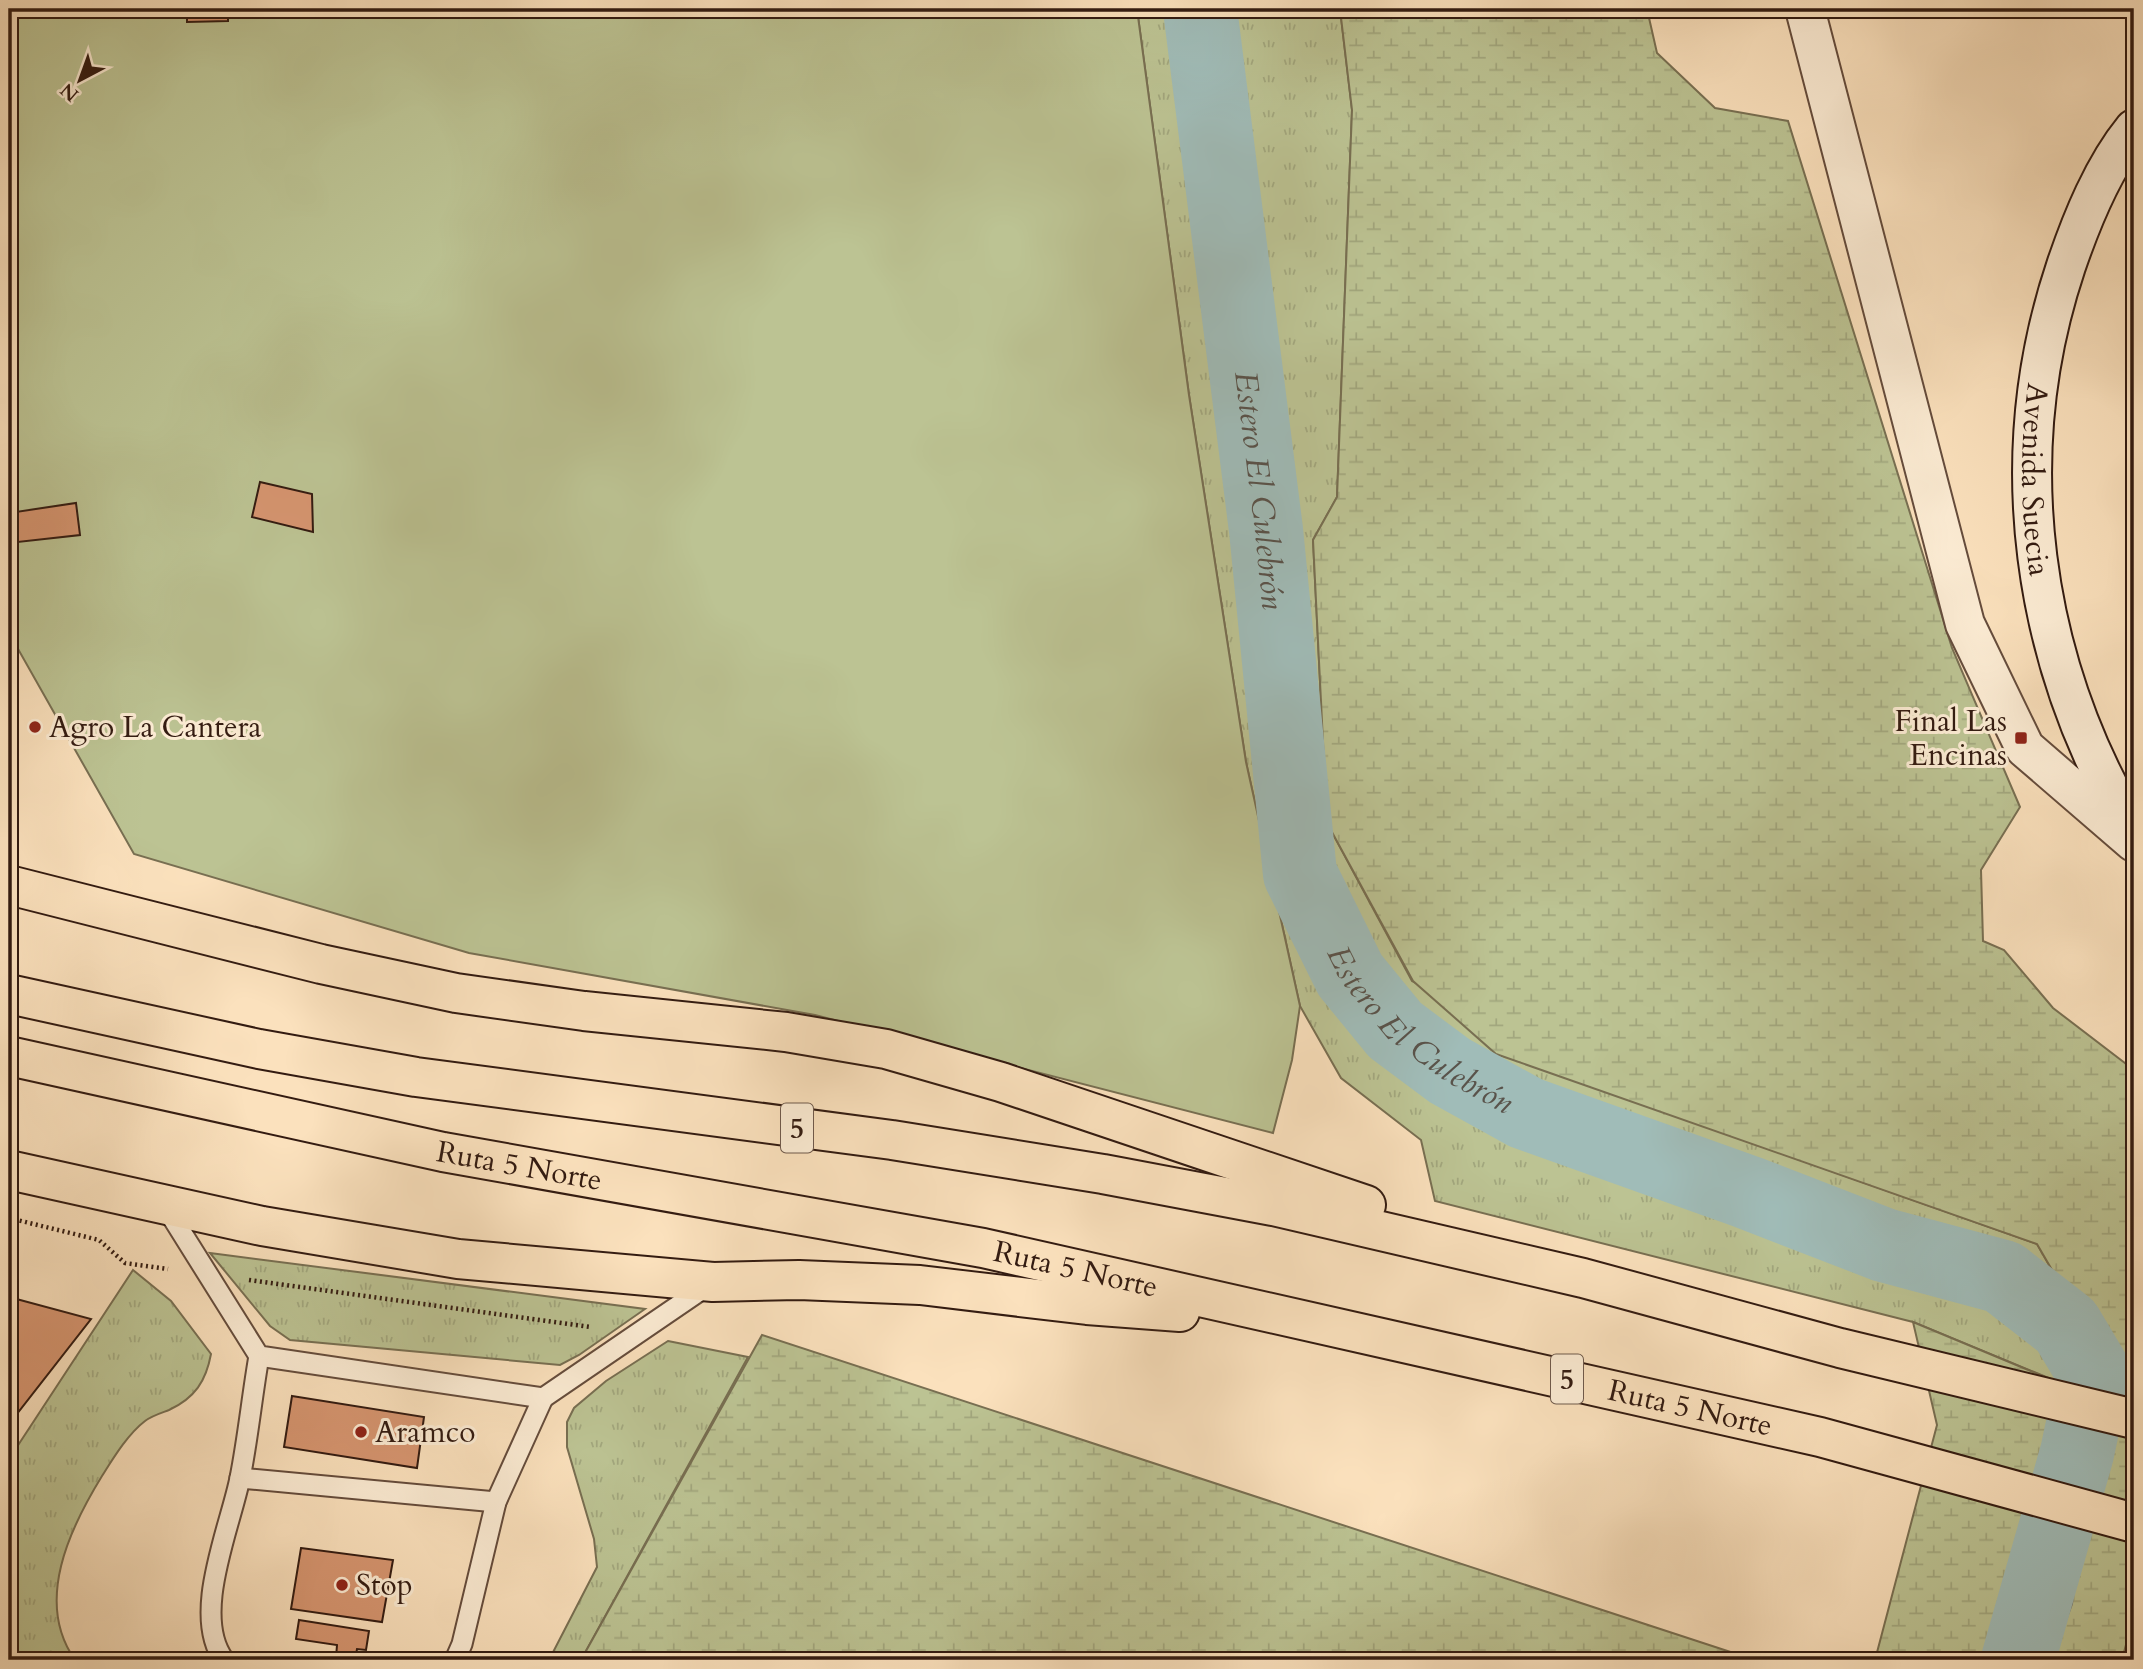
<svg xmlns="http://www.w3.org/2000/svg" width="2143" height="1669" font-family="Cardo,serif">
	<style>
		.grass { fill: url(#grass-tufts); stroke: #786f52; stroke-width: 2 }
		.wetland { fill: url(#wetland-marsh); stroke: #786f52; stroke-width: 2 }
		.pitch { fill: #bcc393; stroke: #786f52; stroke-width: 2 }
		.water { fill: #a0bcb8; stroke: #747c75; stroke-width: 2 }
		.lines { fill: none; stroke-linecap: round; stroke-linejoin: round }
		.shore { stroke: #6a6c64; stroke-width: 2 }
		.river { stroke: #a0bcb8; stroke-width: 74 }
		.building { fill: #d69570; stroke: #331b11; stroke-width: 2 }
		.lane-casing { stroke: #654c3c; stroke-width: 23 }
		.street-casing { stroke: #654c3c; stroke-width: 42 }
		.secondary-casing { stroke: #331b11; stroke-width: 42 }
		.highway-casing { stroke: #331b11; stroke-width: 42 }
		.path { stroke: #331b11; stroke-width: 4.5; stroke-dasharray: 2 3.5; stroke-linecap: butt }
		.lane { stroke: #fcecd4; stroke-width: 19 }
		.street { stroke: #fcecd4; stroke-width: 38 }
		.secondary { stroke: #fcecd4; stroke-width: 38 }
		.highway { stroke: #fbe1bd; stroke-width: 38 }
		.poi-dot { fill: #8f2418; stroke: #fcecd4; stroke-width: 2.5 }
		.labels { text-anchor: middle; stroke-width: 6; stroke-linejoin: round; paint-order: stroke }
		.shield { fill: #fcecd4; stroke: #6f5a4c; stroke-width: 2 }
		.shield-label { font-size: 28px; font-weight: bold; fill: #331b11 }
		.street-label { font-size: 30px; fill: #331b11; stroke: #fcecd4 }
		.poi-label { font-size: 30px; fill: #331b11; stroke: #fcecd4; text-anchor: start }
		.water-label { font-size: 32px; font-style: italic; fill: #59534b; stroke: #fcecd4 }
	</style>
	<defs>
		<pattern id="grass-tufts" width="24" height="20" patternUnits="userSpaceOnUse" patternTransform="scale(1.75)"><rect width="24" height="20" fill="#bcc393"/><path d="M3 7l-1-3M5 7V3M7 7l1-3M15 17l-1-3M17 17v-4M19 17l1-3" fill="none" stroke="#a2a77e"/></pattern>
		<pattern id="wetland-marsh" width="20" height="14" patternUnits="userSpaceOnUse" patternTransform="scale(1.75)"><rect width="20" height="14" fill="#bcc393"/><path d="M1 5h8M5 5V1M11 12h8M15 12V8" fill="none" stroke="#a2a77e"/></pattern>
	</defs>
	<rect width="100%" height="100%" fill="#fbe1bd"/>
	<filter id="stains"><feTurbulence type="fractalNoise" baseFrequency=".00286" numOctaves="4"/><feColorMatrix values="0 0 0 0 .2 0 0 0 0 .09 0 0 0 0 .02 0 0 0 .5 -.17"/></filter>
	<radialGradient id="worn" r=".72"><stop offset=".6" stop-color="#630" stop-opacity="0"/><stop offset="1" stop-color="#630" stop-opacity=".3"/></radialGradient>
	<!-- grass -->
	<g class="grass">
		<path d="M1137,9H1340L1352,110L1337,497L1313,540L1327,823L1412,981L1735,1137L2037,1244L2088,1333L2063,1384L1913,1322L1435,1201L1421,1140L1341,1078L1300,1006L1246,762L1189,395Z"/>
		<path d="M210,1253L645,1309L579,1355L560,1365L290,1340L270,1326Z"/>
		<path d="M133,1270L171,1301L211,1354C206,1381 195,1398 169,1410C161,1413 151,1416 145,1421C128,1434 114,1457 102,1476C70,1528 34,1602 75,1660H9V1459Z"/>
		<path d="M668,1341L748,1357L581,1660H549L597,1567L594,1539L567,1447V1422L574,1408L606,1381Z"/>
		<path d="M2134,1614V1659L2123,1656Z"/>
	</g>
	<!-- wetland -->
	<g class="wetland">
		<path d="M1340,9H1647L1657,53L1715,108L1788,121L1952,648L2020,807L1981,870L1983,941L2004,950L2053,1008L2134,1070V1614L2122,1660H1875L1937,1425L1913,1322L2062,1384L2088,1332L2037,1244L1496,1054L1413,981L1327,823L1313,540L1337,497L1352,110Z"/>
		<path d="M762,1335L1755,1660H581Z"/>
	</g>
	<!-- pitch -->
	<path class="pitch" d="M9,9H1137L1189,395L1246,762L1300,1006L1292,1060L1273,1133L815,1015L469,953L134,854L9,633Z"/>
	<!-- water -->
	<path class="water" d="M2094,1373L2088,1472L2072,1604L2051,1660H1995L2058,1462Z"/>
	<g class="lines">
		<!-- shore -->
		<g class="shore">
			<path d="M2060,1481L2077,1435L2081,1433L2083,1436L2080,1486"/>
			<path d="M2003,1660L2047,1521"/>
			<path d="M2012,1660L2056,1523"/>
			<path d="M2037,1660L2057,1600L2066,1526"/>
			<path d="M2045,1660L2065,1602L2074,1528"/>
		</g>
		<!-- river -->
		<path class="river" id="s1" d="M1200,9L1266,530L1300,874L1350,975L1395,1030L1450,1071L1526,1113L1747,1192L1884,1245L2003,1277L2066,1326L2094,1373L2077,1453L2018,1660"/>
	</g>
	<!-- building -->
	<g class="building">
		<path d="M187,9H228V21L187,22Z"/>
		<path d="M260,482L312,494L313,532L252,517Z"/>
		<path d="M76,503L80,535L9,543V513Z"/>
		<path d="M9,1297L91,1319L9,1424Z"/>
		<path d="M292,1396L424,1417L417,1468L284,1447Z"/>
		<path d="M301,1548L393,1560L382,1622L291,1609Z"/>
		<path d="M299,1620L369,1631L366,1650L357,1649L355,1660L336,1658L337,1645L296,1639Z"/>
	</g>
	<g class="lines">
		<!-- lane casing -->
		<g class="lane-casing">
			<g id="lane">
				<path d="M165,1206L259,1356L543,1398L707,1286"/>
				<path d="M240,1478L496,1502"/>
				<path d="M224,1660C191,1615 230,1528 240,1478C248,1438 252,1396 259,1356"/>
				<path d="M455,1660L462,1644L496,1502L543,1398"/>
			</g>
		</g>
		<!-- street casing -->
		<g class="street-casing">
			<path id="street" d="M1805,9L1965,624L2025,748L2134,842"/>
		</g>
		<!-- secondary casing -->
		<g class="secondary-casing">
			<g id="secondary">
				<path id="s2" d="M2134,129C2103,167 2082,219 2066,266C2002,457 2031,662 2134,833"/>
			</g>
		</g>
		<!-- highway casing -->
		<g class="highway-casing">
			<g id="highway">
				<path d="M9,885L321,964L456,993L584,1011L786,1032L886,1049L1001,1082L1366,1205"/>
				<path d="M9,994L259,1049L416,1077L892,1140L1103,1174L1273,1206L1583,1278L1840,1348L2134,1419"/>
				<path id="s3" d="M9,1056L443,1152L983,1248L1820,1437L2134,1523"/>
				<path d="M9,1170L262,1226L458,1259L713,1282L799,1280L920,1285L1087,1305L1180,1312"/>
			</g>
		</g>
		<!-- path -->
		<g class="path">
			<path d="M9,1218L99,1240L125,1263L168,1269"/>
			<path d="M249,1280L591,1327"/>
		</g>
		<!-- lane -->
		<use href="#lane" class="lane"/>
		<!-- street -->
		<use href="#street" class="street"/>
		<!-- secondary -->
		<use href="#secondary" class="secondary"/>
		<!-- highway -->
		<use href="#highway" class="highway"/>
	</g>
	<!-- markers -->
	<g class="poi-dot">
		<circle cx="35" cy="727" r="7"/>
		<rect x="2014" y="731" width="14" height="14" rx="3.5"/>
		<circle cx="361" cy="1432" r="7"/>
		<circle cx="342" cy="1585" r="7"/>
	</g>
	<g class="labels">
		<!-- shield labels -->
		<g class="shield">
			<rect x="781" y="1103.5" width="32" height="49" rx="5"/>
			<rect x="1551" y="1354.5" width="32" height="49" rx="5"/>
		</g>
		<g class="shield-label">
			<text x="797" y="1138">5</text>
			<text x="1567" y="1389">5</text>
		</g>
		<!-- street labels -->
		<g class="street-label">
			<text dy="10" stroke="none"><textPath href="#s2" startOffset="371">Avenida Suecia</textPath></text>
			<text dy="10" stroke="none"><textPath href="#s3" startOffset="522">Ruta 5 Norte</textPath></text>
			<text dy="10" stroke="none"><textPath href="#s3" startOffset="1088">Ruta 5 Norte</textPath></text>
			<text dy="10" stroke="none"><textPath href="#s3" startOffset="1718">Ruta 5 Norte</textPath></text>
		</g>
		<!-- poi labels -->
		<g class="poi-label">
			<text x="2007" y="731" text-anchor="end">Final Las<tspan x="2007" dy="34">Encinas</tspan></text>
			<text x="49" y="737">Agro La Cantera</text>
			<text x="375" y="1442">Aramco</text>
			<text x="356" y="1595">Stop</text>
		</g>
		<!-- water labels -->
		<g class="water-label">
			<text dy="11" stroke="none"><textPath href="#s1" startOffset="485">Estero El Culebrón</textPath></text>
			<text dy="11" stroke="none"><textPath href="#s1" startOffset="1073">Estero El Culebrón</textPath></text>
		</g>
	</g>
	<!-- margin -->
	<rect width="2143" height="1669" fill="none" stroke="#fbe1bd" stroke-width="35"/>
	<rect x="10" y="10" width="2122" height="1648" fill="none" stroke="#331b11" stroke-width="3.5"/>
	<rect x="18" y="18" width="2108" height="1634" fill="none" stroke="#331b11" stroke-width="2"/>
	<!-- north arrow -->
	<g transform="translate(80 80) rotate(221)" stroke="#fcecd4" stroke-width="5" paint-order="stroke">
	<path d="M0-5L12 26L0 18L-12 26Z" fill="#331b11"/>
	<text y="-10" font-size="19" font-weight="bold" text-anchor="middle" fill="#331b11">N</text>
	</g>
	<rect width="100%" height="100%" filter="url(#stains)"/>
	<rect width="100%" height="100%" fill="url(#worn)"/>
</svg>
